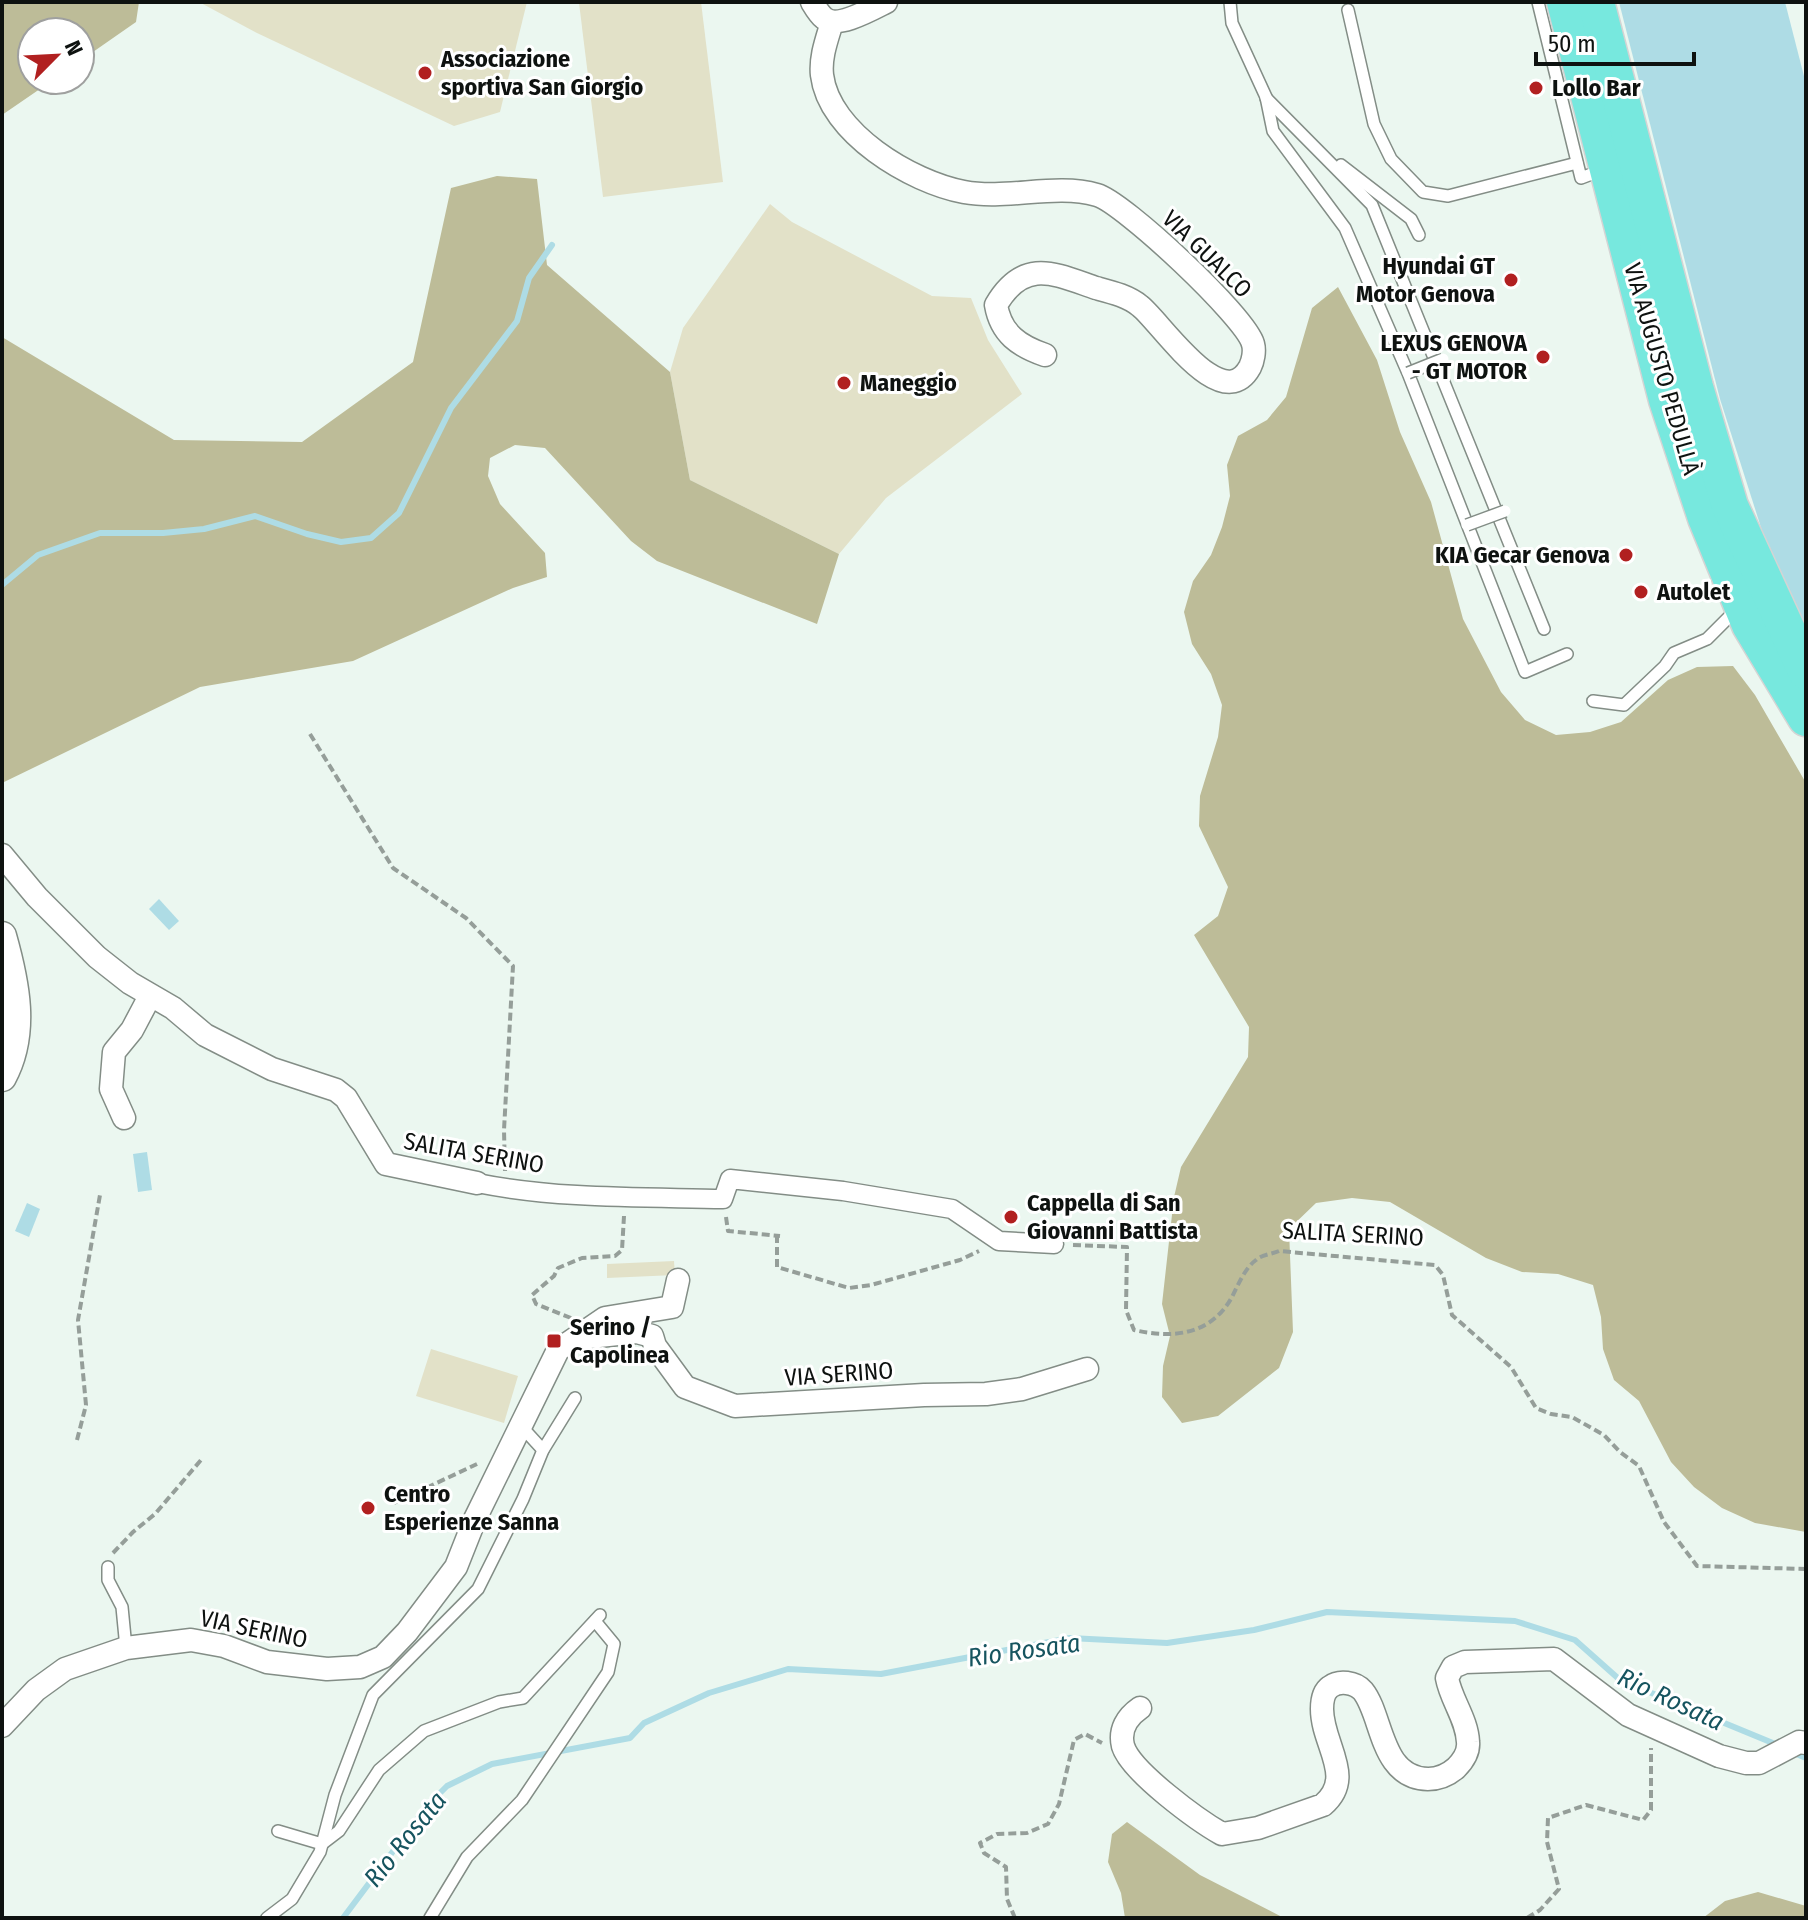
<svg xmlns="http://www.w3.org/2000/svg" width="1808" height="1920" font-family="'Fira Sans Condensed',sans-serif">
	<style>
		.green { fill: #e2e1c8 }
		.forest { fill: #bdbc98 }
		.water { fill: #aedce5 }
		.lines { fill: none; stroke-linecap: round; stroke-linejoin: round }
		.stream { stroke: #aedce5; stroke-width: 6 }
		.service-casing { stroke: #838d86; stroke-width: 14 }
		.pedestrian-casing { stroke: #838d86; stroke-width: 21 }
		.minor-casing { stroke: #838d86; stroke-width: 25 }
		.tertiary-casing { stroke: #838d86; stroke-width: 31 }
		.primary-casing { stroke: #d4d4d4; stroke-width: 39 }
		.path { stroke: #959e99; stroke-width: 4; stroke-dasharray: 8 4; stroke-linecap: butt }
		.service { stroke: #fff; stroke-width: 11 }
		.pedestrian { stroke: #fff; stroke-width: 18 }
		.minor { stroke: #fff; stroke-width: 22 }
		.tertiary { stroke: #fff; stroke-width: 28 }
		.primary { stroke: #77e8de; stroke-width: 36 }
		.service-bridge-casing { stroke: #838d86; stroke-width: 14; stroke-linecap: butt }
		.service-bridge { stroke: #fff; stroke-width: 11 }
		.poi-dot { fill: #b12020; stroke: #fff; stroke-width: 3 }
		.labels { text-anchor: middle; stroke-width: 6; stroke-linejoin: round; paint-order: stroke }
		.poi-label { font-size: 24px; font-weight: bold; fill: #0e1210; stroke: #fff; text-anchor: start }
		.street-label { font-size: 24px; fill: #0e1210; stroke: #fff }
		.water-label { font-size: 26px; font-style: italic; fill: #16545f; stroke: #fff }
	</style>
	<rect width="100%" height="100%" fill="#ebf7f0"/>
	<!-- green -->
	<g class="green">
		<path d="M199,2H527L500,112L454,126L257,33Z"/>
		<path d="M588,2H701L723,182L603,197L579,3Z"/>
		<path d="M770,204L792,222L932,296L971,298L988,340L1022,394L886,498L839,554L690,480L670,372L683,328Z"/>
		<path d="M674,1261L675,1275L607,1278V1264Z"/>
		<path d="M431,1349L518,1376L504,1423L416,1396Z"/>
	</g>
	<!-- forest -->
	<g class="forest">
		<path d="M2,2H139L136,22L80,61V32H32V80H53L2,115Z"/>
		<path d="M497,176L537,179L547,265L670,372L690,480L839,554L817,624L657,561L631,541L545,448L515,445L490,458L488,476L500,504L545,553L547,577L513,588L353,661L200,687L2,783V337L174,440L302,442L413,362L451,188Z"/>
		<path d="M1338,287L1377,360L1400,432L1431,502L1463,619L1501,692L1525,720L1556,735L1590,732L1621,722L1668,680L1697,667L1733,666L1755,695L1806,783V1532L1755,1523L1722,1508L1694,1487L1671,1462L1639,1401L1614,1380L1603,1349L1601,1317L1593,1285L1558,1274L1522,1272L1486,1258L1390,1202L1352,1198L1316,1203L1289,1229L1293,1332L1279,1368L1218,1416L1182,1423L1162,1397L1163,1366L1170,1336L1162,1304L1174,1197L1181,1167L1248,1057L1249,1027L1194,935L1218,916L1228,887L1199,826L1200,796L1218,737L1222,705L1211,674L1192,644L1184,612L1193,581L1211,555L1222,527L1230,496L1227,465L1238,436L1267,420L1286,397L1312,308Z"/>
		<path d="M1127,1822L1200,1875L1284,1918H1125L1121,1893L1108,1862L1112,1834Z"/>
		<path d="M1758,1892L1806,1906V1918H1703L1725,1901Z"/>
	</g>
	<!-- water -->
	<g class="water">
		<path d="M1619,2H1785L1806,84V636L1765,540L1720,399Z"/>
		<path d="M159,899L179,921L169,930L149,909Z"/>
		<path d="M147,1152L152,1190L138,1192L133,1154Z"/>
		<path d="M27,1203L40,1209L29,1237L15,1231Z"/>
	</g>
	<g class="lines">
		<!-- stream -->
		<g class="stream">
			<path d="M2,585L38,555L100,533H163L204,529L255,516L307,534L341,542L371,538L399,513L451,408L517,321L529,278L552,245"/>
			<path d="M1794,1753L1806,1758"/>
			<path d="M343,1918L427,1806L447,1786L492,1764L630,1738L644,1723L709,1693L788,1669L881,1674L1070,1638L1167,1643L1254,1630L1327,1612L1515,1621L1575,1640L1620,1680L1780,1746"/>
		</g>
		<!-- service casing -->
		<g class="service-casing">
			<g id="service">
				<path d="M1230,2L1232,23L1266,97L1273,131L1345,228L1408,373L1525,672L1567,654"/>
				<path d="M1538,2L1581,178L1602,170"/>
				<path d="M1348,10L1374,124L1391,159L1423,192L1448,196L1577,163"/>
				<path d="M1266,98L1372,205L1544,629"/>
				<path d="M1341,165L1411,219L1419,235"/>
				<path d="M1593,701L1624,705L1665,666L1674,653L1707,639L1735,611"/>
				<path d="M521,1426L543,1450"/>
				<path d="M108,1567V1580L122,1607L126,1648"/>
				<path d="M278,1831L322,1844L339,1831L379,1770L424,1731L499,1702L523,1698L600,1615"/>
				<path d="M267,1918L292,1899L320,1852L335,1795L373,1695L478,1589L523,1499L543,1450L575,1398"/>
				<path d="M430,1918L467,1857L522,1800L608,1672L614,1644L595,1621"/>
			</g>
		</g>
		<!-- pedestrian casing -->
		<g class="pedestrian-casing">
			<path id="pedestrian" d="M477,1183C557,1199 641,1197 723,1199L730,1179L843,1191L952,1209L999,1241L1054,1244"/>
		</g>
		<!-- minor casing -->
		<g class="minor-casing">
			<g id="minor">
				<path d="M812,2C815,7 819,14 824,18C837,29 872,9 886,2"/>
				<path d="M832,22C827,39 820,57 822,75C829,133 911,182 964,192C1008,200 1055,183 1097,195C1123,202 1246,317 1253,344C1255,351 1253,361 1250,367C1222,418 1160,321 1140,306C1128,296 1111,292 1096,288C1055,274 1024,257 996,305C1001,334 1019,346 1045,355"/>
				<path d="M2,855L37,897L97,957L130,983L173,1008L205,1035L272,1069L336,1090L346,1098L386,1164L477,1183"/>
				<path d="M124,1118L111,1089L114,1052L132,1030L150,996"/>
				<path d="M580,1338L637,1332L652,1336L655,1346L685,1387L735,1406L924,1395L986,1394L1022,1389L1087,1369"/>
				<path d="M1140,1708C1127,1717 1119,1730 1123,1746C1131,1772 1199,1821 1222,1834L1258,1828L1323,1805C1356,1777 1322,1745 1322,1709C1322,1701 1323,1692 1330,1687C1339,1680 1355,1682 1363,1691C1383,1716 1380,1778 1428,1779C1439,1779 1448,1775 1456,1768C1463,1761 1469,1752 1468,1742C1467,1719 1451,1700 1447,1678L1453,1667L1465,1662L1554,1659L1628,1715L1719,1756L1746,1763H1759L1799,1742L1806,1743"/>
				<path d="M2,1726L36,1690L65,1669L126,1648L191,1640L224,1646L267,1662L327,1669L360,1667L383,1657L407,1632L456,1567L475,1519L558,1350L605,1318L672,1307L678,1280"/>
			</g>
		</g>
		<!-- tertiary casing -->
		<g class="tertiary-casing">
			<path id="tertiary" d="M2,936C15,982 26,1033 2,1077"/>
		</g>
		<!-- primary casing -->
		<g class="primary-casing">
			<g id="primary">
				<path d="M1565,2L1667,400L1706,518L1750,625L1806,718"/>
				<path d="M1596,2L1695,387L1730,506L1806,671"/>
			</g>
		</g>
		<!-- path -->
		<g class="path">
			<path d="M310,734L393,868L466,918L513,966L504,1130L505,1171"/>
			<path d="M726,1217L728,1231L780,1236"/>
			<path d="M777,1235V1267L849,1288L871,1285L960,1260L979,1251"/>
			<path d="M1073,1245L1127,1247L1126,1310L1134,1330C1173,1339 1211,1335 1232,1297C1238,1285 1245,1268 1256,1260C1261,1255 1272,1254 1279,1251L1435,1265L1443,1275L1452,1315L1511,1367L1536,1408L1551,1414L1572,1417L1604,1435L1620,1452L1639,1466L1664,1522L1697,1566L1806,1569"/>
			<path d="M571,1318L536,1304L532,1295L554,1276L558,1268L582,1258L615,1256L622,1250L624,1216"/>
			<path d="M77,1440L86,1405L78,1320L100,1195"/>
			<path d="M394,1503L477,1464"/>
			<path d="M113,1553L133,1532L155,1514L201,1460"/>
			<path d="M1015,1918L1007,1899L1006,1867L984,1853L980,1843L997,1834L1027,1833L1048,1824L1059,1804L1074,1740L1085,1734L1102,1743"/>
			<path d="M1527,1918L1540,1910L1559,1889L1547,1842L1548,1818L1586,1805L1643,1820L1651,1810V1748"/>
		</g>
		<!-- service -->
		<use href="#service" class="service"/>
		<!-- pedestrian -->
		<use href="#pedestrian" class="pedestrian"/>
		<!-- minor -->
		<use href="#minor" class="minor"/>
		<!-- tertiary -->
		<use href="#tertiary" class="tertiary"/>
		<!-- primary -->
		<use href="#primary" class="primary"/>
		<!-- service-bridge casing -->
		<g class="service-bridge-casing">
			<g id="service-bridge">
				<path d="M1408,373L1443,359"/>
				<path d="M1467,525L1505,511"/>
			</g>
		</g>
		<!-- service-bridge -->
		<use href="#service-bridge" class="service-bridge"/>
	</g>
	<!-- markers -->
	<g class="poi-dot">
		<circle cx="425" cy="73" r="8"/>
		<circle cx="1536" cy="88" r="8"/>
		<circle cx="1511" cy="280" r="8"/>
		<circle cx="1543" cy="357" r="8"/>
		<circle cx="844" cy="383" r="8"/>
		<circle cx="1626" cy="555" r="8"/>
		<circle cx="1641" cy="592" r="8"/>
		<circle cx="1011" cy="1217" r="8"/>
		<rect x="546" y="1333" width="16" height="16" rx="4"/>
		<circle cx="368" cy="1508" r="8"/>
	</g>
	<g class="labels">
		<!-- poi labels -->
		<g class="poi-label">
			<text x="441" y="67">Associazione<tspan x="441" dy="28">sportiva San Giorgio</tspan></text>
			<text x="1552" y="96">Lollo Bar</text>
			<text x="1495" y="274" text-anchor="end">Hyundai GT<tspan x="1495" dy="28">Motor Genova</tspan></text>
			<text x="1527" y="351" text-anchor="end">LEXUS GENOVA<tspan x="1527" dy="28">- GT MOTOR</tspan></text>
			<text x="860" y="391">Maneggio</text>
			<text x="1610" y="563" text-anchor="end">KIA Gecar Genova</text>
			<text x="1657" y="600">Autolet</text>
			<text x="1027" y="1211">Cappella di San<tspan x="1027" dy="28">Giovanni Battista</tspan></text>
			<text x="570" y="1335">Serino /<tspan x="570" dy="28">Capolinea</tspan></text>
			<text x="384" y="1502">Centro<tspan x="384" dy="28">Esperienze Sanna</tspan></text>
		</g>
		<!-- street labels -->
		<g class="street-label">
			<text transform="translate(1207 254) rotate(44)" y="8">VIA GUALCO</text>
			<text transform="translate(1662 369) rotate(74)" y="8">VIA AUGUSTO PEDULLÀ</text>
			<text transform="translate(474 1153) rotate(10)" y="8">SALITA SERINO</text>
			<text transform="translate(1353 1234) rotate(3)" y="8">SALITA SERINO</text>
			<text transform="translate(839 1374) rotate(-4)" y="8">VIA SERINO</text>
			<text transform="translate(254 1629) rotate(12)" y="8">VIA SERINO</text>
		</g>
		<!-- water labels -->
		<g class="water-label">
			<text transform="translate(1024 1650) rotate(-8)" y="9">Rio Rosata</text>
			<text transform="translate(1671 1699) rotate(25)" y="9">Rio Rosata</text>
			<text transform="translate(405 1839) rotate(-51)" y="9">Rio Rosata</text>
		</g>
	</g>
	<!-- border -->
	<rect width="1808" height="1920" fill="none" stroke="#0e1210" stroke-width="8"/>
	<!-- north arrow -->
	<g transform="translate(56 56) rotate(66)"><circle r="38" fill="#ffffff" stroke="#9fa09f" stroke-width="2"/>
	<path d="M0-6L14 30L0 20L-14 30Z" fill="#b12020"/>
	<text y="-12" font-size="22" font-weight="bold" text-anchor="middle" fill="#0e1210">N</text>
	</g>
	<!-- scale -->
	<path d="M1536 52v12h158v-12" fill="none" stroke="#0e1210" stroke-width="4"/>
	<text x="1548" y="52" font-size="24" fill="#0e1210" stroke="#ffffff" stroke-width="6" paint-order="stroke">50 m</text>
</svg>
